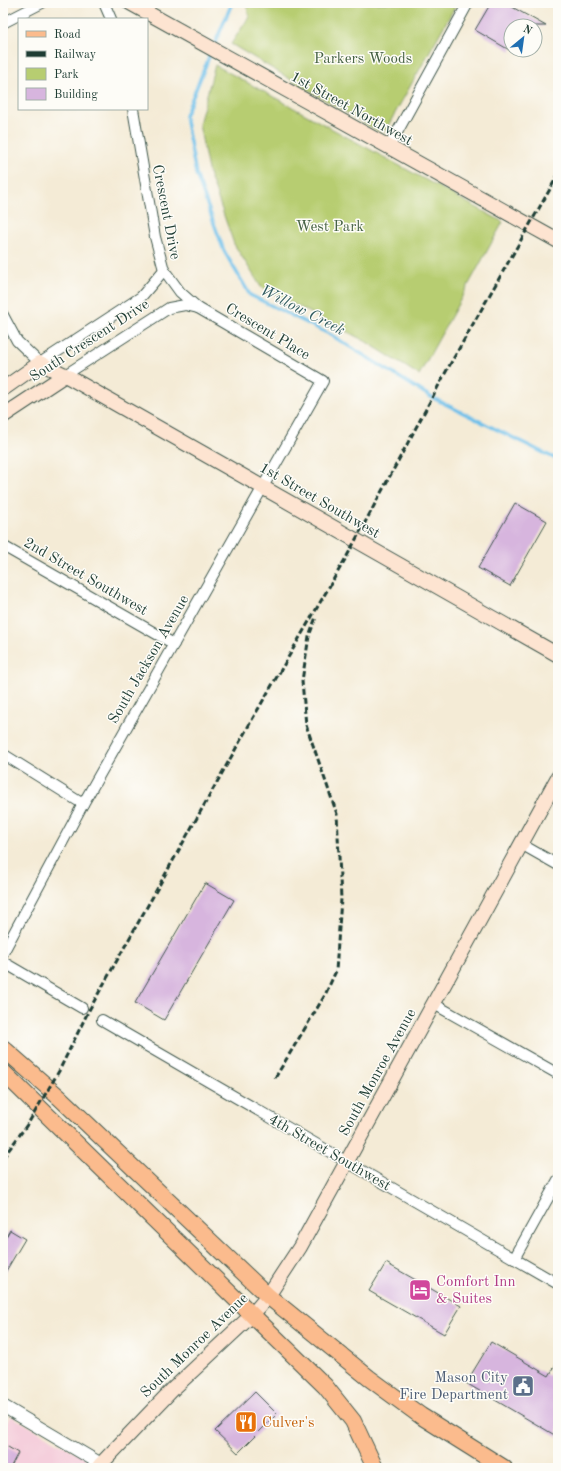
<svg xmlns="http://www.w3.org/2000/svg" width="561" height="1471" font-family="'Old Standard TT',serif">
	<style>
		.built { fill: #f5cfdc }
		.green { fill: #b7cd71; stroke: #6b8552 }
		.lines { fill: none; stroke-linecap: round; stroke-linejoin: round }
		.stream { stroke: #6ec0ea; stroke-width: 3.5 }
		.building { fill: #d7b5de }
		.minor-casing { stroke: #3f574c; stroke-width: 12 }
		.tertiary-casing { stroke: #3f574c; stroke-width: 14 }
		.secondary-casing { stroke: #3f574c; stroke-width: 16 }
		.primary-casing { stroke: #3f574c; stroke-width: 18 }
		.minor { stroke: #fff; stroke-width: 10 }
		.tertiary { stroke: #fff; stroke-width: 12 }
		.secondary { stroke: #fde4d1; stroke-width: 14 }
		.primary { stroke: #fbbb8d; stroke-width: 16 }
		.rail { stroke: #1f3d34; stroke-width: 3; stroke-dasharray: 6 3; stroke-linecap: butt }
		.labels { text-anchor: middle; stroke-width: 3; stroke-linejoin: round; paint-order: stroke }
		.park-label { font-size: 15px; fill: #456143; stroke: #fdfcf7 }
		.street-label { font-size: 15px; fill: #1f3d34; stroke: #fdfcf7 }
		.hotel-label { font-size: 15px; fill: #b23c85; stroke: #fdfcf7; text-anchor: start }
		.service-label { font-size: 15px; fill: #4e5e75; stroke: #fdfcf7; text-anchor: end }
		.food-label { font-size: 15px; fill: #c56008; stroke: #fdfcf7; text-anchor: start }
		.water-label { font-size: 16px; font-style: italic; fill: #335e62; stroke: #fdfcf7 }
	</style>
	<rect width="100%" height="100%" fill="#fdfcf7"/>
	<filter id="ink" filterUnits="userSpaceOnUse"><feTurbulence type="fractalNoise" baseFrequency=".025" numOctaves="2"/><feDisplacementMap in="SourceGraphic" scale="8" xChannelSelector="R" yChannelSelector="G"/><feConvolveMatrix kernelMatrix="1 2 1 2 8 2 1 2 1" color-interpolation-filters="sRGB"/></filter>
	<filter id="wash" filterUnits="userSpaceOnUse"><feTurbulence type="fractalNoise" baseFrequency=".012" numOctaves="4" result="noise"/><feDisplacementMap in="SourceGraphic" scale="16" xChannelSelector="R" yChannelSelector="G"/><feGaussianBlur stdDeviation="0.9" result="paint"/><feColorMatrix in="noise" values="0 0 0 0 0 0 0 0 0 0 0 0 0 0 0 0 0 1.4 0 .05"/><feComposite in="paint" operator="in"/></filter>
	<g filter="url(#wash)">
		<rect width="100%" height="100%" fill="#f4ebd6"/>
		<!-- built -->
		<path class="built" d="M11,1416L91,1461L88,1468H3V1429Z"/>
		<!-- green -->
		<g class="green">
			<path d="M246,3H457L385,131L376,130L231,44L249,17Z"/>
			<path d="M215,65L503,222L419,375L365,341L261,287L234,244L208,170L199,124Z"/>
		</g>
		<g class="lines">
			<!-- stream -->
			<g class="stream">
				<path d="M214,46L232,3"/>
				<path d="M211,52L185,116L196,174L224,251L250,295L331,335L431,397L558,460"/>
			</g>
		</g>
		<g id="blocks">
			<!-- building -->
			<g class="building">
				<path d="M491,3H505L546,26H511V51L475,30Z"/>
				<path d="M515,503L547,521L510,586L478,568Z"/>
				<path d="M205,883L234,900L164,1020L135,1003Z"/>
				<path d="M10,1230L25,1239L3,1276V1242Z"/>
				<path d="M386,1263L461,1306L444,1334L369,1291Z"/>
				<path d="M491,1342L549,1376L558,1361V1437L466,1383Z"/>
				<path d="M255,1392L277,1414L238,1453L215,1431Z"/>
				<path d="M3,1444L18,1453L10,1468H3Z"/>
			</g>
		</g>
	</g>
	<g filter="url(#ink)">
		<use href="#blocks" fill-opacity="0" stroke="#3f574c" stroke-width="1"/>
		<g class="lines">
			<!-- minor casing -->
			<g class="minor-casing">
				<g id="minor">
					<path d="M104,3L111,19"/>
					<path d="M3,23L42,3"/>
					<path d="M389,147L468,3"/>
					<path d="M3,315L17,341L40,363L141,297L164,270"/>
					<path d="M65,375L169,308L185,305L198,308"/>
					<path d="M3,546L174,644"/>
					<path d="M3,754L83,804"/>
					<path d="M521,844L558,865"/>
					<path d="M3,953L83,804L323,381L198,308L180,292L164,270L155,237L133,109"/>
					<path d="M3,962L82,1008"/>
					<path d="M434,1004L558,1074"/>
					<path d="M102,1020L558,1284"/>
					<path d="M514,1259L558,1180"/>
				</g>
			</g>
			<!-- tertiary casing -->
			<g class="tertiary-casing">
				<path id="tertiary" d="M3,1406L101,1464"/>
			</g>
			<!-- secondary casing -->
			<g class="secondary-casing">
				<g id="secondary">
					<path d="M130,3L558,241"/>
					<path d="M3,389L40,363L65,375L558,655"/>
					<path d="M3,416L65,375"/>
					<path d="M98,1468L101,1464L173,1389L252,1315L268,1296L300,1247L558,777"/>
				</g>
			</g>
			<!-- primary casing -->
			<g class="primary-casing">
				<g id="primary">
					<path d="M3,1048L60,1098L268,1296L369,1378L421,1416L504,1468"/>
					<path d="M3,1072L325,1386L353,1421L375,1468"/>
				</g>
			</g>
			<!-- minor -->
			<use href="#minor" class="minor"/>
			<!-- tertiary -->
			<use href="#tertiary" class="tertiary"/>
			<!-- secondary -->
			<use href="#secondary" class="secondary"/>
			<!-- primary -->
			<use href="#primary" class="primary"/>
			<!-- rail -->
			<g class="rail">
				<path d="M275,1078L325,995L336,971L341,899L337,814L306,725L302,681L309,636L316,617"/>
				<path d="M3,1158L29,1122L59,1071L88,1012L253,718L347,556L448,368L558,175"/>
			</g>
		</g>
	</g>
	<!-- icons -->
	<defs>
		<g id="hotel-square" transform="scale(1.15)"><rect x="-9" y="-9" width="18" height="18" rx="4" fill="#d1479c" stroke="#fdfcf7"/><path d="M-6-4.5h1.5V1H6V5H4.5V3h-9V5H-6ZM-4 0a1.8 1.8 0 1 1 3.6 0ZM.5 0V-2.5h3Q6-2.5 6 0Z" fill="#fff"/></g>
		<g id="civic-square" transform="scale(1.15)"><rect x="-9" y="-9" width="18" height="18" rx="4" fill="#5c6f8a" stroke="#fdfcf7"/><path d="M-.6-6.5H3V-4.5H.6V-3L4-1V1h2V6H-6V1h2V-1L-.6-3ZM-1.2 2.5V6h2.4V2.5Z" fill="#fff"/></g>
		<g id="restaurant-square" transform="scale(1.15)"><rect x="-9" y="-9" width="18" height="18" rx="4" fill="#e8710a" stroke="#fdfcf7"/><path d="M-5-6h1v4h1v-4h1v4h1v-4h1v5L-1.5 .5V6h-2V.5L-5-1ZM5-6V6H3V1.5H1.5Q1.5-4 5-6Z" fill="#fff"/></g>
	</defs>
	<g fill-rule="evenodd">
		<use href="#hotel-square" x="420" y="1290"/>
		<use href="#civic-square" x="523" y="1386"/>
		<use href="#restaurant-square" x="246" y="1422"/>
	</g>
	<g class="labels">
		<!-- park labels -->
		<g class="park-label">
			<text x="363" y="63">Parkers Woods</text>
			<text x="330" y="231">West Park</text>
		</g>
		<!-- street labels -->
		<g class="street-label">
			<text transform="translate(352 108) rotate(29)" y="5">1st Street Northwest</text>
			<text transform="translate(167 212) rotate(79)" y="5">Crescent Drive</text>
			<text transform="translate(268 331) rotate(31)" y="5">Crescent Place</text>
			<text transform="translate(89 340) rotate(-33)" y="5">South Crescent Drive</text>
			<text transform="translate(320 500) rotate(30)" y="5">1st Street Southwest</text>
			<text transform="translate(86 576) rotate(30)" y="5">2nd Street Southwest</text>
			<text transform="translate(148 659) rotate(-60)" y="5">South Jackson Avenue</text>
			<text transform="translate(377 1072) rotate(-61)" y="5">South Monroe Avenue</text>
			<text transform="translate(330 1152) rotate(30)" y="5">4th Street Southwest</text>
			<text transform="translate(194 1345) rotate(-44)" y="5">South Monroe Avenue</text>
		</g>
		<!-- hotel labels -->
		<g class="hotel-label">
			<text x="436" y="1286">Comfort Inn<tspan x="436" dy="17">&amp; Suites</tspan></text>
		</g>
		<!-- service labels -->
		<g class="service-label">
			<text x="508" y="1382">Mason City<tspan x="508" dy="17">Fire Department</tspan></text>
		</g>
		<!-- food labels -->
		<g class="food-label">
			<text x="262" y="1427">Culver's</text>
		</g>
		<!-- water labels -->
		<g class="water-label">
			<text transform="translate(303 309) rotate(27)" y="6">Willow Creek</text>
		</g>
	</g>
	<!-- margin -->
	<rect width="561" height="1471" fill="none" stroke="#fdfcf7" stroke-width="16"/>
	<!-- legend -->
	<rect x="18" y="18" width="130" height="92" fill="#fdfcf7" stroke="#a4b0a9"/>
	<rect x="26" y="31" width="20" height="6" fill="#fbbb8d" stroke="#a4b0a9"/>
	<text x="54" y="38" font-size="12" fill="#1f3d34">Road</text>
	<rect x="26" y="51" width="20" height="6" fill="#1f3d34" stroke="#a4b0a9"/>
	<text x="54" y="58" font-size="12" fill="#1f3d34">Railway</text>
	<rect x="26" y="68" width="20" height="12" fill="#b7cd71" stroke="#a4b0a9"/>
	<text x="54" y="78" font-size="12" fill="#1f3d34">Park</text>
	<rect x="26" y="88" width="20" height="12" fill="#d7b5de" stroke="#a4b0a9"/>
	<text x="54" y="98" font-size="12" fill="#1f3d34">Building</text>
	<!-- north arrow -->
	<g transform="translate(523 38) rotate(29)"><circle r="19" fill="#fdfcf7" stroke="#a4b0a9"/>
	<path d="M0-3L7 15L0 10L-7 15Z" fill="#1f6fb2"/>
	<text y="-6" font-size="11" font-weight="bold" text-anchor="middle" fill="#1f3d34">N</text>
	</g>
</svg>
